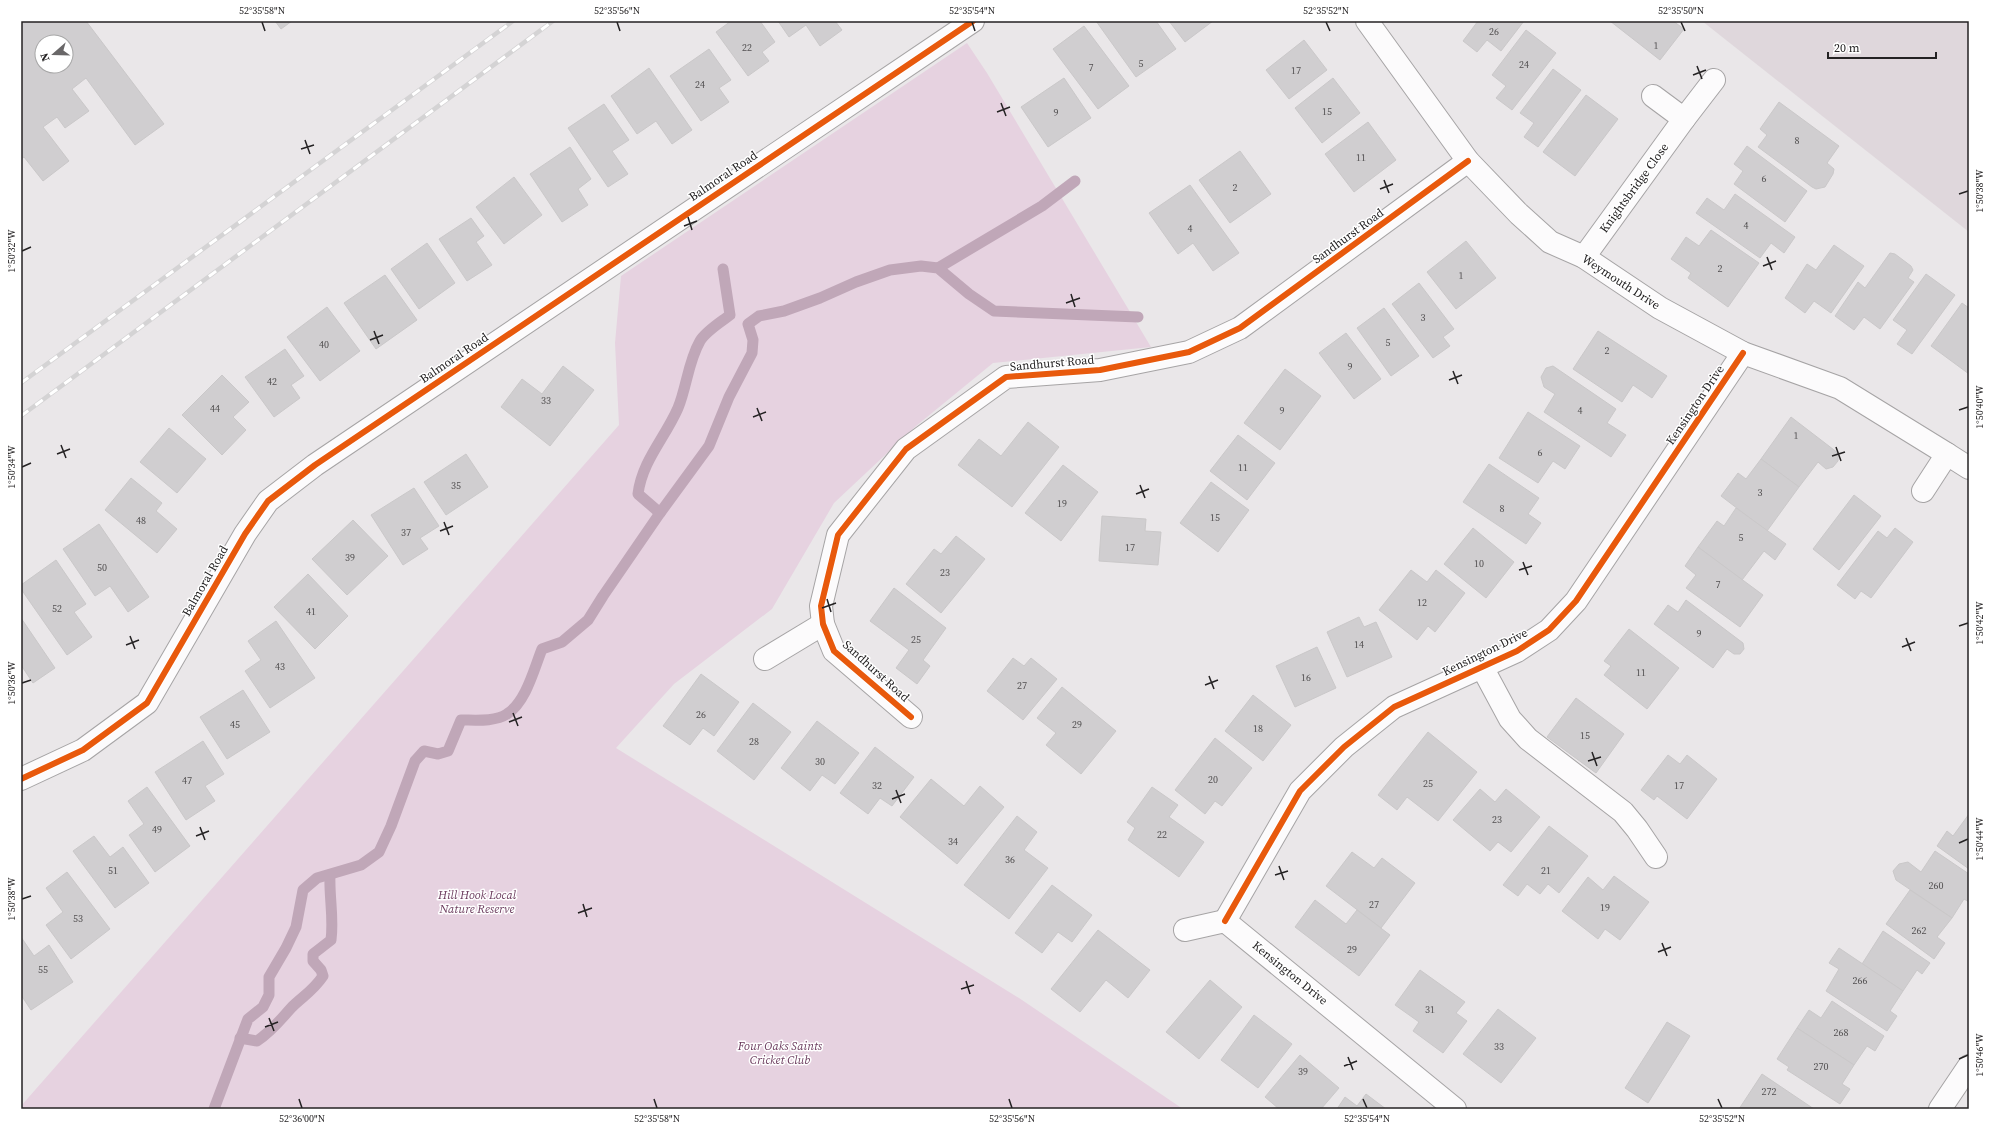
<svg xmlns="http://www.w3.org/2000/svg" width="1990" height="1130" font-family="'Source Serif 4',serif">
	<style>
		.built { fill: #dfd7dc }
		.green { fill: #e6d2e0 }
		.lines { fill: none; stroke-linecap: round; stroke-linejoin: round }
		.stream { stroke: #c0a7b8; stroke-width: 11 }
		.building { fill: #d0ced0; stroke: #cac8c9; fill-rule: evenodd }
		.minor-casing { stroke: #a6a4a5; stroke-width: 24 }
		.minor { stroke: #fcfbfc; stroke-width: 22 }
		.rail-casing { stroke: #d4d3d4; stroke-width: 4.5 }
		.rail { stroke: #fff; stroke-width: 3; stroke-dasharray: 9; stroke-linecap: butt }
		.cycleway-casing { stroke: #fff; stroke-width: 8 }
		.cycleway { stroke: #e8590c; stroke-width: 6 }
		.ticks { fill: none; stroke: #242223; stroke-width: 1.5 }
		.labels { text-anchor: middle; stroke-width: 3; stroke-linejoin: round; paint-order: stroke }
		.number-label { font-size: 10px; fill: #525051 }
		.street-label { font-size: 12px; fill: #242223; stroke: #fff }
		.park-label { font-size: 12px; font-style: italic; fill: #6b3b5d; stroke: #fff }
		.neatline { fill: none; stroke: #242223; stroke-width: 1.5 }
		.ticks-label { font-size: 10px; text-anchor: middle; fill: #242223 }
	</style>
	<rect width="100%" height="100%" fill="#eae7e9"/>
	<!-- built -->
	<path class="built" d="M1702,21H1969V232Z"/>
	<!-- green -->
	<path class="green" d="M967,43L987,73L1151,347L993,363L916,426L834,503L772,609L674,684L616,748L1019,998L1183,1109H21V1106L619,425L615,343L621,276Z"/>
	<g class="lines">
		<!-- stream -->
		<g class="stream">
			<path d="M938,268L1042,206L1075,181"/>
			<path d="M660,513L638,494C642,461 665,438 678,408C687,386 688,362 700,341C706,331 721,322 730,315L723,269"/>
			<path d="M240,1038L257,1041C272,1031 280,1020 292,1007C303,996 313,991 323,976L321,970L313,961V954L331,940C334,918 329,897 330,875"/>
			<path d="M214,1109L248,1019L263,1007L269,995V977L286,948L296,927L303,890L317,878L361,865L379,852L391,826L415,761L424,751L438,754L448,751L461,720C475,720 495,722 507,714C526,702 534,669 542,649L562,642L588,620L603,596L660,513L709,446L729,397L752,353L753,340L748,324L759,316L784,311L820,298L856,282L890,270L921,266L938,268L969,294L994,311L1138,317"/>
		</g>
	</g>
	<!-- building -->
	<g class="building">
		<path d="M21,21H86L164,124L135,145L86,78L72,89L89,111L65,128L57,117L43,127L69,161L43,181L24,157L21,159ZM42,42H66V66H42Z"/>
		<path d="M275,21H292L281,29Z"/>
		<path d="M731,21H760L775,42L762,52L769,61L748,76L716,32Z"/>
		<path d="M778,21H835L842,30L820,46L806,25L789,37Z"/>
		<path d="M1096,21H1156L1176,49L1136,77Z"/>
		<path d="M1169,21H1213L1185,42Z"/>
		<path d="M1478,21H1524L1501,51L1487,40L1477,52L1463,41Z"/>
		<path d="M1610,21H1673L1684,29L1660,60Z"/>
		<path d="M1084,26L1129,86L1098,109L1053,49Z"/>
		<path d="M1526,30L1556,53L1512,110L1496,98L1506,86L1492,75Z"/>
		<path d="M1304,40L1327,70L1289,99L1266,70Z"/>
		<path d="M709,49L731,80L719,88L729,102L701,121L670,76Z"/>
		<path d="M649,68L692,130L672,144L656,121L637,134L611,96Z"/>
		<path d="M1553,69L1581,90L1538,147L1524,137L1534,123L1520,113Z"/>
		<path d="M1064,78L1091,118L1048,147L1021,107Z"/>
		<path d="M1333,78L1360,113L1322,143L1295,108Z"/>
		<path d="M1586,95L1618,119L1575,176L1543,152Z"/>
		<path d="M1779,102L1839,146L1827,163L1834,169L1833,174L1825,187L1816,189L1812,187L1758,147L1767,135L1760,129Z"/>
		<path d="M604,104L629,140L612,151L628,174L608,187L568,128Z"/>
		<path d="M1368,122L1396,160L1354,192L1325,154Z"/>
		<path d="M1747,146L1807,191L1785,222L1734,184L1743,171L1734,164Z"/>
		<path d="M570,147L591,179L578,189L588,205L562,222L530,174Z"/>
		<path d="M1240,151L1271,194L1230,223L1199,180Z"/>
		<path d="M514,177L542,215L504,244L476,207Z"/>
		<path d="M1190,185L1239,253L1213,271L1193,243L1178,254L1149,213Z"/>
		<path d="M1735,194L1795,237L1784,253L1771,243L1760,258L1696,213L1707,198L1724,210Z"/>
		<path d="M471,218L484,236L476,242L492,265L467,281L439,239Z"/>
		<path d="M1711,230L1759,263L1728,307L1688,278L1691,273L1671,259L1686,237L1699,246Z"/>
		<path d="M1466,241L1496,278L1456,309L1427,272Z"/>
		<path d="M427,243L455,283L419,309L391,269Z"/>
		<path d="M1834,245L1864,266L1831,313L1814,301L1805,313L1785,298L1807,264L1816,270Z"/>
		<path d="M1890,253L1895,254L1911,266L1913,270L1908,278L1914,282L1880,329L1864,317L1854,330L1835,316L1858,282L1865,288Z"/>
		<path d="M1926,274L1955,295L1912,354L1897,344L1907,330L1893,320Z"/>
		<path d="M385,275L417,320L376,349L344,303Z"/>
		<path d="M1419,283L1454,329L1443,337L1450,346L1433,358L1392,304Z"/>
		<path d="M1962,303L1969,308V374L1931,346Z"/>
		<path d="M327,307L360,351L320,381L287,337Z"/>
		<path d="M1384,308L1419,356L1391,376L1357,328Z"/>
		<path d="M1598,331L1667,376L1652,398L1633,385L1622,402L1573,369Z"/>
		<path d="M1346,333L1381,379L1354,399L1319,353Z"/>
		<path d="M285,349L304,376L291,385L300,398L274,417L245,377Z"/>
		<path d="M563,366L594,390L550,446L501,407L522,379L542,394Z"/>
		<path d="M1553,366L1616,409L1607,423L1626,435L1611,457L1544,412L1555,394L1544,387L1541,377L1546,368Z"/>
		<path d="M1285,369L1321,396L1280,450L1244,423Z"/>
		<path d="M222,375L249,402L233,417L246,430L222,455L182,415Z"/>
		<path d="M1528,412L1580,446L1565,469L1553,461L1538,483L1499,458Z"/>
		<path d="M1791,417L1838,453V461L1833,467L1826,469L1818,462L1799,487L1761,459Z"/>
		<path d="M1028,422L1059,447L1012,507L958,465L979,439L1001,456Z"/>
		<path d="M169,428L206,459L177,493L140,462Z"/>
		<path d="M1238,435L1275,463L1247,500L1210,471Z"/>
		<path d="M466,454L488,487L446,515L424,482Z"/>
		<path d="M1761,459L1799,487L1767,531L1721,496L1738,473L1746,479Z"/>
		<path d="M1489,464L1539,498L1528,514L1541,523L1526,544L1463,502Z"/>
		<path d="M1063,465L1098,492L1061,541L1025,513Z"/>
		<path d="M131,478L162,503L156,511L177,529L157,553L105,510Z"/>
		<path d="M1211,482L1249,510L1218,552L1180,523Z"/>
		<path d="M414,488L439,526L420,538L428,549L403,565L371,515Z"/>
		<path d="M1854,495L1881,516L1839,570L1813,549Z"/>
		<path d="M1736,508L1786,544L1775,560L1764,551L1742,580L1698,547L1717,521L1724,526Z"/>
		<path d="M1102,516L1146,519L1145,531L1161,532L1158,565L1099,561Z"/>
		<path d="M353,520L388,556L347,595L312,559Z"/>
		<path d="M99,524L149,597L128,612L110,586L95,596L63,549Z"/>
		<path d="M1473,528L1514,562L1486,598L1444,564Z"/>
		<path d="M1895,528L1913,542L1871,598L1861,591L1855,599L1837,585L1878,531L1887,538Z"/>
		<path d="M956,536L985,559L941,613L906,584L934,549L941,554Z"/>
		<path d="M1698,547L1763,595L1740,627L1686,588L1696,575L1685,566Z"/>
		<path d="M56,560L86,604L74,612L92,637L67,655L21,589V585Z"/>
		<path d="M1411,570L1427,582L1436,570L1465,593L1435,632L1428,626L1417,640L1379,610Z"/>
		<path d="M308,574L348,616L315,649L274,607Z"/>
		<path d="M894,588L946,628L923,660L930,666L917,684L896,668L909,650L870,621Z"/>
		<path d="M1686,600L1743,643L1744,649L1740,654H1734L1727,649L1713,668L1654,624L1668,605L1678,612Z"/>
		<path d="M1359,617L1364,627L1376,622L1392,657L1347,677L1327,632Z"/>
		<path d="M21,618L55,668L33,683L21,665Z"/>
		<path d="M276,621L315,678L270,708L245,671L261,660L248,641Z"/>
		<path d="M1629,629L1679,668L1647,709L1604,675L1611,666L1604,661Z"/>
		<path d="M1317,647L1336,688L1295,707L1276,666Z"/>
		<path d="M1013,658L1024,666L1031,658L1057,679L1023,720L987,691Z"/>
		<path d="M701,674L739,702L714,736L703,728L690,745L663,726Z"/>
		<path d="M1062,687L1116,731L1081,774L1046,745L1056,733L1037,718Z"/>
		<path d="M243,690L270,732L227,759L200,717Z"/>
		<path d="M1253,695L1291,725L1263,761L1225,731Z"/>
		<path d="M1576,698L1624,734L1596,773L1547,737Z"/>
		<path d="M753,703L791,732L754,780L717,751Z"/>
		<path d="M817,721L859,753L835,784L822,775L810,791L781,768Z"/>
		<path d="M1428,732L1477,772L1438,821L1407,797L1397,810L1378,795Z"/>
		<path d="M1215,738L1252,768L1222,806L1215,801L1205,814L1175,790Z"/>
		<path d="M203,741L224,774L205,786L215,801L186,820L155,772Z"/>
		<path d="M875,747L914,777L892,806L880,798L868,814L840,793Z"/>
		<path d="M1668,755L1680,764L1687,755L1717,779L1687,819L1657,796L1654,800L1641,790Z"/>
		<path d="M931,779L964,806L980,786L1004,807L957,864L900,817Z"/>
		<path d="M147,787L190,846L155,872L129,835L144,824L128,801Z"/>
		<path d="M1152,787L1178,805L1169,817L1204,842L1179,877L1128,840L1135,828L1127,822Z"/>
		<path d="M1480,789L1495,802L1506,789L1540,817L1511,852L1498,842L1490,851L1453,820Z"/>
		<path d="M1969,814V869L1937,846L1947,831L1953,836Z"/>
		<path d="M1017,816L1037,832L1024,850L1048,868L1009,919L964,885Z"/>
		<path d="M1549,826L1588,856L1559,893L1548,884L1540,894L1527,884L1518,896L1503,885Z"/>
		<path d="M94,836L110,857L123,847L149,883L115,908L73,851Z"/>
		<path d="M1935,851L1969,874V902L1964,899L1952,918L1896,880L1893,871L1899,864L1908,862L1921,872Z"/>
		<path d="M1352,852L1374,868L1382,858L1415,883L1381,928L1326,886Z"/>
		<path d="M67,872L110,929L71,959L46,925L63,912L46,888Z"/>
		<path d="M1614,876L1649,902L1620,940L1605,929L1598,939L1562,911L1588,877L1603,890Z"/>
		<path d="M1052,885L1092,915L1072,942L1058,932L1042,953L1015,933Z"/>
		<path d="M1910,890L1952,918L1937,937L1945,943L1934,959L1886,924Z"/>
		<path d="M1315,900L1346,924L1357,910L1390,935L1359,976L1295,927Z"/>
		<path d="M1098,930L1150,970L1128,998L1106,980L1080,1012L1051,989Z"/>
		<path d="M1883,931L1930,963L1922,974L1917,970L1903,991L1862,964Z"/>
		<path d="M21,937L34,956L49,945L73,982L31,1010L21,995Z"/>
		<path d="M1839,948L1903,991L1890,1011L1897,1016L1887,1031L1826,991L1839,969L1829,963Z"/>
		<path d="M1420,970L1465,1002L1456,1013L1467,1021L1443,1053L1413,1031L1419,1022L1395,1005Z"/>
		<path d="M1210,980L1242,1007L1199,1059L1166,1032Z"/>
		<path d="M1832,1001L1884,1036L1875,1051L1867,1046L1854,1065L1797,1028L1809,1010L1821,1018Z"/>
		<path d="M1498,1009L1536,1038L1501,1083L1463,1054Z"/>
		<path d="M1254,1015L1292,1044L1258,1088L1221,1060Z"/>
		<path d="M1667,1022L1690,1036L1648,1103L1625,1088Z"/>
		<path d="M1797,1028L1854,1065L1842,1084L1850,1089L1840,1104L1787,1070L1789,1067L1777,1059Z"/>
		<path d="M1300,1055L1339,1088L1321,1109H1279L1265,1097Z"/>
		<path d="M1762,1074L1814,1109H1739Z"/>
		<path d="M1366,1094L1386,1109H1337L1345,1097L1357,1106Z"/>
	</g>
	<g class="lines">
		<!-- minor casing -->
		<g class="minor-casing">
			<g id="minor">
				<path d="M1367,21L1468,161L1519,214L1550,242L1584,257L1660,308L1743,353L1840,388L1947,454"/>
				<path d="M1653,96L1684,119L1714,80"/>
				<path d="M1584,257L1684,119"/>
				<path d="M1923,491L1947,454L1969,468"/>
				<path d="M765,659L823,624"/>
				<path d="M1482,667L1510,719L1528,739L1623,812L1637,829L1656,857"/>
				<path d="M911,717L834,651L823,624L821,606L838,535L906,449L1006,377L1100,370L1189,352L1240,328L1468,161"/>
				<path d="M21,779L83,750L147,703L245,534L268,501L315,465L973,21"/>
				<path d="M1225,921L1300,791L1344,747L1394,707L1517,651L1549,630L1576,601L1743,353"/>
				<path d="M1185,930L1225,921L1455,1109"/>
				<path d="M1940,1109L1969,1066"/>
			</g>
		</g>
		<!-- minor -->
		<use href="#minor" class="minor"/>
		<!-- rail casing -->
		<g class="rail-casing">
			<g id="rail">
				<path d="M21,383L513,21"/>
				<path d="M21,416L553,21"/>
			</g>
		</g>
		<!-- rail -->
		<use href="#rail" class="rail"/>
		<!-- cycleway casing -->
		<g class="cycleway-casing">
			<g id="cycleway">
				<path d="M911,717L834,651L823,624L821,606L838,535L906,449L1006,377L1100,370L1189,352L1240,328L1468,161"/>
				<path d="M21,779L83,750L147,703L245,534L268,501L315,465L973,21"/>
				<path d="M1225,921L1300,791L1344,747L1394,707L1517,651L1549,630L1576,601L1743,353"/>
			</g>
		</g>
		<!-- cycleway -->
		<use href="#cycleway" class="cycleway"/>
	</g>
	<!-- ticks -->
	<path class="ticks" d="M262,22L265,31M617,22L620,31M972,22L975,31M1326,22L1330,31M1681,22L1685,31M1697,66L1702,79M1693,75L1706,70M1001,103L1006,116M997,112L1010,107M305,140L310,154M301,149L314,145M1384,180L1389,193M1380,189L1393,184M1959,194L1968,191M688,217L692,230M684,226L697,221M22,251L31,247M1767,257L1772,270M1763,266L1776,261M1071,294L1075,307M1066,303L1080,298M374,331L379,344M370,340L383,335M1453,371L1458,384M1449,380L1462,375M757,408L762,421M1959,410L1968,407M753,417L766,412M61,445L66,458M1836,447L1841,461M57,454L70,449M1832,456L1845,452M22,467L31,463M1140,485L1145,498M1136,494L1149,489M444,522L449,535M440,531L453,526M1523,562L1528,575M1519,570L1532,566M827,599L831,612M822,608L836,603M1959,626L1968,623M130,636L135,649M1906,638L1911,651M126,645L139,640M1902,647L1915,642M1209,676L1214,689M22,683L31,680M1205,685L1218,680M513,713L518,726M509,722L522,717M1592,752L1597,766M1588,761L1601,757M896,790L901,803M892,799L905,794M200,827L205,840M196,836L209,831M1959,843L1968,839M1279,866L1284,880M1275,875L1288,871M22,899L31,896M583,904L587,917M578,913L592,908M1662,943L1667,956M1658,952L1671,947M966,981L970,994M961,989L974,985M269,1018L274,1031M265,1027L278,1022M1348,1057L1353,1070M1959,1059L1968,1055M1344,1066L1357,1061M299,1099L302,1108M654,1099L657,1108M1009,1099L1012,1108M1363,1099L1367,1108M1718,1099L1722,1108"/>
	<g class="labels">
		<!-- number labels -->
		<g class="number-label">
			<text x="1494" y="35">26</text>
			<text x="1656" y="49">1</text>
			<text x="747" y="51">22</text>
			<text x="1141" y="67">5</text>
			<text x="1524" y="68">24</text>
			<text x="1091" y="71">7</text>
			<text x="1296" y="74">17</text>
			<text x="700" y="88">24</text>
			<text x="1327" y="115">15</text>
			<text x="1056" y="116">9</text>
			<text x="1797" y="144">8</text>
			<text x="1361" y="161">11</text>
			<text x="1764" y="182">6</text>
			<text x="1235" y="191">2</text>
			<text x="1746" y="229">4</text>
			<text x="1190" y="232">4</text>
			<text x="1720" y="272">2</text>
			<text x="1461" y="279">1</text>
			<text x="1423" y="321">3</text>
			<text x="1388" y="346">5</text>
			<text x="324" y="348">40</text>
			<text x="1607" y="354">2</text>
			<text x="1350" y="370">9</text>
			<text x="272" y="385">42</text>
			<text x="546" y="404">33</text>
			<text x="215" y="412">44</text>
			<text x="1282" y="414">9</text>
			<text x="1580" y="414">4</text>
			<text x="1796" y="439">1</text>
			<text x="1540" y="456">6</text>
			<text x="1243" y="471">11</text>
			<text x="456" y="489">35</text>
			<text x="1760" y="496">3</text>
			<text x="1062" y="507">19</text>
			<text x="1502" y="512">8</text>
			<text x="1215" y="521">15</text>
			<text x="141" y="524">48</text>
			<text x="406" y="536">37</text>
			<text x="1741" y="541">5</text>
			<text x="1130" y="551">17</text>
			<text x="350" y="561">39</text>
			<text x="1479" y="567">10</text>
			<text x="102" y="571">50</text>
			<text x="945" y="576">23</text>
			<text x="1718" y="588">7</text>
			<text x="1422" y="606">12</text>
			<text x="57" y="612">52</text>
			<text x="311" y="615">41</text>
			<text x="1699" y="637">9</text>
			<text x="916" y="643">25</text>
			<text x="1359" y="648">14</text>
			<text x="280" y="670">43</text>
			<text x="1641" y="676">11</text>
			<text x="1306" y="681">16</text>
			<text x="1022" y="689">27</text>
			<text x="701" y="718">26</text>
			<text x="235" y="728">45</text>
			<text x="1077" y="728">29</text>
			<text x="1258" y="732">18</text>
			<text x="1585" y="739">15</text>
			<text x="754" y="745">28</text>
			<text x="820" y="765">30</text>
			<text x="1213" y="783">20</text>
			<text x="187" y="784">47</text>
			<text x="1428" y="787">25</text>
			<text x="877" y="789">32</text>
			<text x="1679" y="789">17</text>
			<text x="1497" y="823">23</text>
			<text x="157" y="833">49</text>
			<text x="1162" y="838">22</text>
			<text x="953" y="845">34</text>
			<text x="1010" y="863">36</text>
			<text x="113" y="874">51</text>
			<text x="1546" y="874">21</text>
			<text x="1936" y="889">260</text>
			<text x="1374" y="908">27</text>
			<text x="1605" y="911">19</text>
			<text x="78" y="922">53</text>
			<text x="1919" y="934">262</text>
			<text x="1352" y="953">29</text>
			<text x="43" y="973">55</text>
			<text x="1860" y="984">266</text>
			<text x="1430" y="1013">31</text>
			<text x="1841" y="1036">268</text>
			<text x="1499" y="1050">33</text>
			<text x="1821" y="1070">270</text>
			<text x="1303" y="1075">39</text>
			<text x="1769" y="1095">272</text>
		</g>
		<!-- street labels -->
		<g class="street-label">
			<text transform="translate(723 176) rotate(-34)" y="4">Balmoral Road</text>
			<text transform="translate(1634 188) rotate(-54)" y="4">Knightsbridge Close</text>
			<text transform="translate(1348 236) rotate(-36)" y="4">Sandhurst Road</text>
			<text transform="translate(1621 282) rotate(33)" y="4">Weymouth Drive</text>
			<text transform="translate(454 358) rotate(-34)" y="4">Balmoral Road</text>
			<text transform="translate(1052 363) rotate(-5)" y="4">Sandhurst Road</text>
			<text transform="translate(1695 405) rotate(-56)" y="4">Kensington Drive</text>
			<text transform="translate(205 581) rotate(-60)" y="4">Balmoral Road</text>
			<text transform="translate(1485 652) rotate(-26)" y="4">Kensington Drive</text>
			<text transform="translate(876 671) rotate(42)" y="4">Sandhurst Road</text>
			<text transform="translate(1290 973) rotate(39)" y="4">Kensington Drive</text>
		</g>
		<!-- park labels -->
		<g class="park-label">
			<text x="477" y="899">Hill Hook Local<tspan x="477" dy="14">Nature Reserve</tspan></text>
			<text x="780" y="1050">Four Oaks Saints<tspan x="780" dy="14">Cricket Club</tspan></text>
		</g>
	</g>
	<!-- border -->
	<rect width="1990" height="1130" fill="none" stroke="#ffffff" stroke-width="44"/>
	<!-- north arrow -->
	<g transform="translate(54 54) rotate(250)"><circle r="19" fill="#ffffff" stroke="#a7a7a7"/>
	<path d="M0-3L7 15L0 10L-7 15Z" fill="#696768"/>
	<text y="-6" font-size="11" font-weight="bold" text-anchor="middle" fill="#242223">N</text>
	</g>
	<!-- scale -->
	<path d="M1828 52v6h108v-6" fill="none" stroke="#242223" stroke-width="2"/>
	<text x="1834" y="52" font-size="12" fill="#242223" stroke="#ffffff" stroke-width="3" paint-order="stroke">20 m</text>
	<rect x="22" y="22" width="1946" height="1086" class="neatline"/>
	<g class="ticks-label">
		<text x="262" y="14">52°35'58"N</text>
		<text x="617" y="14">52°35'56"N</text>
		<text x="972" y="14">52°35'54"N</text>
		<text x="1326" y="14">52°35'52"N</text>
		<text x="1681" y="14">52°35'50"N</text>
		<text transform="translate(1979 191) rotate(-90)" y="4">1°50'38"W</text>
		<text transform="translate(11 251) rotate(-90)" y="4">1°50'32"W</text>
		<text transform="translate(1979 407) rotate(-90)" y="4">1°50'40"W</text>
		<text transform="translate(11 467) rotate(-90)" y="4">1°50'34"W</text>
		<text transform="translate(1979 623) rotate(-90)" y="4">1°50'42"W</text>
		<text transform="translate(11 683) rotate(-90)" y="4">1°50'36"W</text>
		<text transform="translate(1979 839) rotate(-90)" y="4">1°50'44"W</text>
		<text transform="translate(11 899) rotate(-90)" y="4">1°50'38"W</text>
		<text transform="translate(1979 1055) rotate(-90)" y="4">1°50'46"W</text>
		<text x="302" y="1122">52°36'00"N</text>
		<text x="657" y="1122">52°35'58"N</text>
		<text x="1012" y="1122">52°35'56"N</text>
		<text x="1367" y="1122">52°35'54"N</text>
		<text x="1722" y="1122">52°35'52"N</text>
	</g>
</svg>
